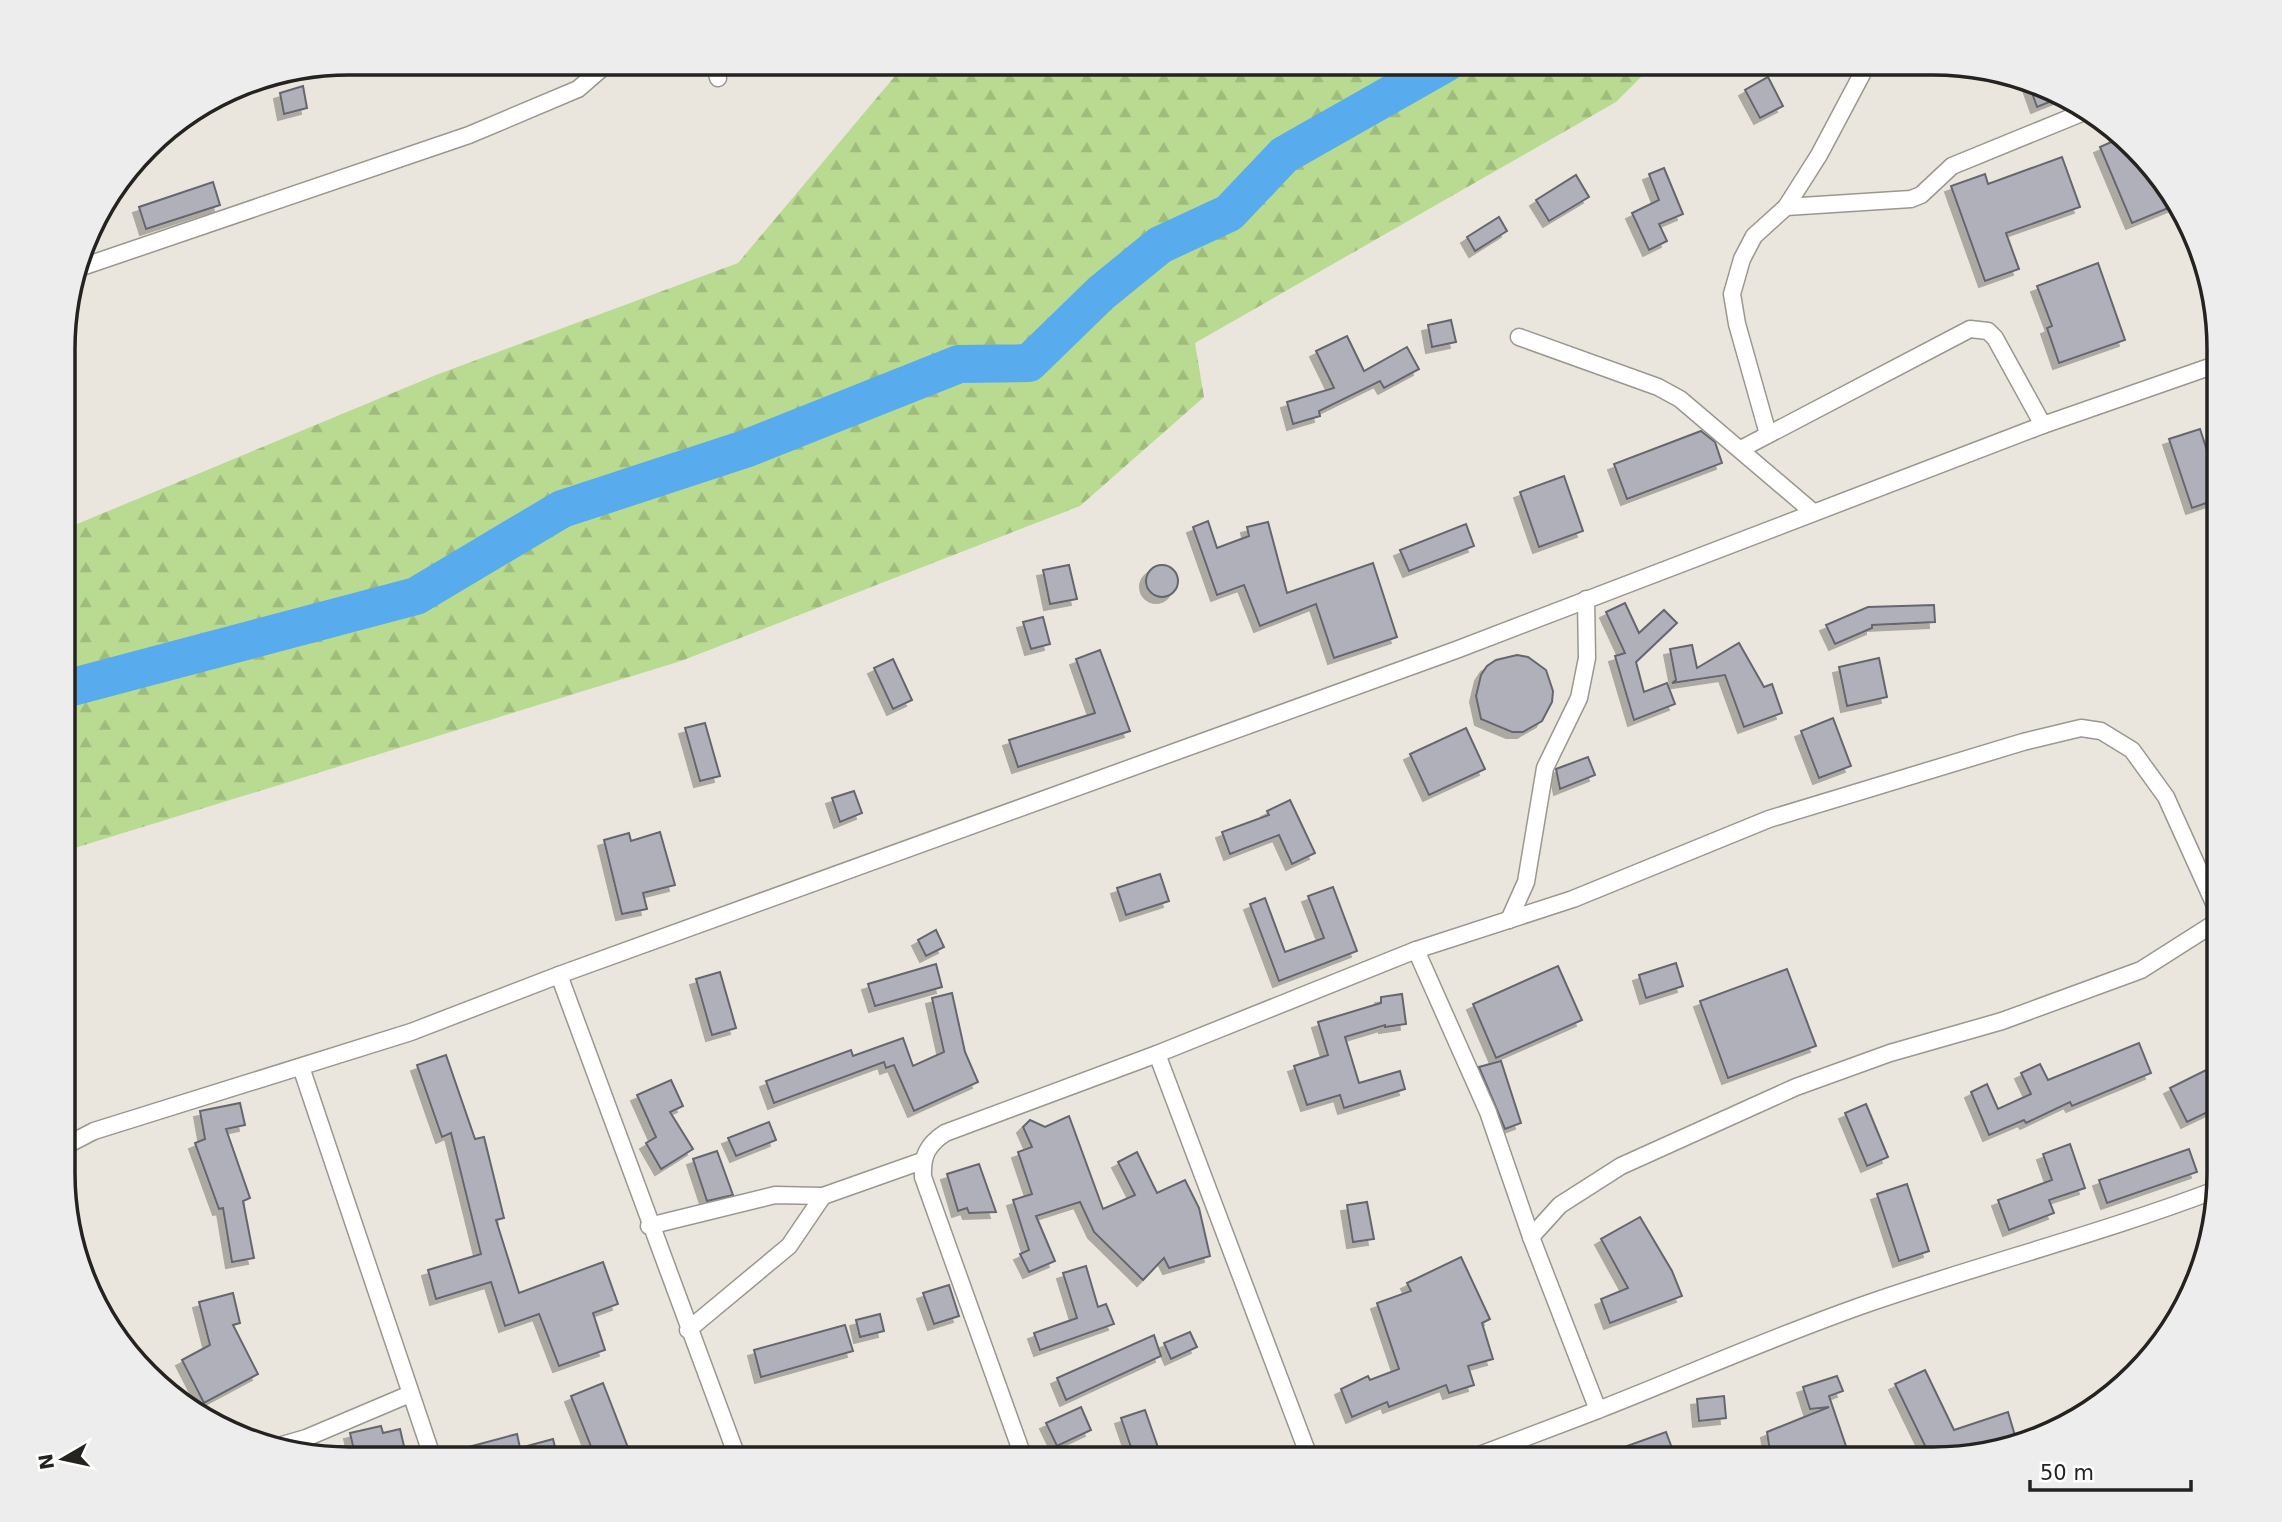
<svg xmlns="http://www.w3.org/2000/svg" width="2282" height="1522" font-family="'DejaVu Sans',sans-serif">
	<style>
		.forest { fill: url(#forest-firs) }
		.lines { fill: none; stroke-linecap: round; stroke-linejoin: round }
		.river { stroke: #58abec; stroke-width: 38 }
		.building { fill: #afb0b9; stroke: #65666e; stroke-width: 2; filter: url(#shadow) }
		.street-casing { stroke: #9b968e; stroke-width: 19 }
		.street { stroke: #fff; stroke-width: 16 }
		.rim { fill: none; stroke: #252320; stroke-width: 3.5 }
	</style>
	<defs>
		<pattern id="forest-firs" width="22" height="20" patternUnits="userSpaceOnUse" patternTransform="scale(1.75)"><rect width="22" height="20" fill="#b9db91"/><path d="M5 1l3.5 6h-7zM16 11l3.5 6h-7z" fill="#9fbc7d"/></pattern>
		<filter id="shadow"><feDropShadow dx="-6" dy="6" stdDeviation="0" flood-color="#0004"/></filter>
	</defs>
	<rect width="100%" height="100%" fill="#ebe6dd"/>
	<!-- forest -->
	<path class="forest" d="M906,63H1655L1616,102L1195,343L1204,397L1080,506L681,661L65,851V529L436,375L738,263Z"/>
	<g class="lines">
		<!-- river -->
		<path class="river" d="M65,689L416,596L562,509L745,449L959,364L1029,363L1101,293L1160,245L1229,213L1284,155L1446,63"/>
	</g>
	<!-- building -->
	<g class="building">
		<path d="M1768,77L1783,106L1760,118L1745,90Z"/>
		<path d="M2027,79L2050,91L2062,97L2037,107Z"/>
		<path d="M303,86L307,108L284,114L280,93Z"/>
		<path d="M2118,139L2178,204L2132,223L2100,147Z"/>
		<path d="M2062,157L2080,207L2006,233L2019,269L1985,281L1951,186L1985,174L1988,184Z"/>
		<path d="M1664,168L1683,214L1659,224L1667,241L1649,250L1632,213L1659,200L1649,174Z"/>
		<path d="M1576,175L1589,197L1549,221L1536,200Z"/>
		<path d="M213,182L220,205L146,229L139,207Z"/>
		<path d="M1499,217L1507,231L1475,251L1467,237Z"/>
		<path d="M2098,263L2125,340L2059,363L2047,328L2052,326L2037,286Z"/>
		<path d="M1451,320L1456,342L1432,347L1428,325Z"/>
		<path d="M1347,336L1364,371L1407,347L1419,369L1384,388L1380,381L1319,411L1320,416L1293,424L1287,402L1334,388L1316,351Z"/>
		<path d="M2200,429L2218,484V499L2192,508L2169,439Z"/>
		<path d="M1701,431L1715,442L1722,463L1627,499L1614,464Z"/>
		<path d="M1564,476L1583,531L1539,547L1520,492Z"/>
		<path d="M1208,521L1217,548L1249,536L1247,527L1268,522L1287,593L1373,563L1397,637L1334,658L1316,604L1260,626L1244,585L1217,595L1193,527Z"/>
		<path d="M1466,524L1474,546L1409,571L1400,550Z"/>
		<circle cx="1162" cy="581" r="16"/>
		<path d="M1069,565L1077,599L1050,604L1043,570Z"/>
		<path d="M1625,603L1639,633L1664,610L1677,623L1636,662L1644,692L1667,683L1675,704L1634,720L1615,656L1625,653L1606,612Z"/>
		<path d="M1934,605L1935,622L1872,625V628L1835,644L1826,625L1868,607Z"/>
		<path d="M1043,617L1050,644L1031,649L1023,622Z"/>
		<path d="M1739,643L1764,687L1772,684L1782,713L1744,727L1725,675L1672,683L1676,680L1670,649L1692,645L1697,668Z"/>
		<path d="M1100,650L1130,731L1018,767L1009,740L1095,713L1076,659Z"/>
		<path d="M1517,655L1528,657L1546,670L1553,691L1552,702L1542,721L1523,732H1512L1481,719L1476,696L1481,675L1487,666L1496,660Z"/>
		<path d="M1879,658L1887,697L1847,706L1839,667Z"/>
		<path d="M893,659L912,700L893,709L874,668Z"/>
		<path d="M1833,718L1851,766L1819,778L1801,731Z"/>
		<path d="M705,723L720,776L700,781L685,728Z"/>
		<path d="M1466,728L1485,769L1429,795L1410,754Z"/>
		<path d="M1588,757L1595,775L1560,789L1556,769Z"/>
		<path d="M854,791L862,813L840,822L832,798Z"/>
		<path d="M1290,800L1315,853L1292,864L1279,835L1230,854L1222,832L1269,815L1267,811Z"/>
		<path d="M660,832L675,885L643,893L647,909L622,914L604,840L629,833L631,841Z"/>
		<path d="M1160,874L1169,901L1126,915L1117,888Z"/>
		<path d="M1333,887L1357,951L1279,981L1250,904L1265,898L1285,952L1324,938L1308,896Z"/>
		<path d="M936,930L944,947L926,956L918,940Z"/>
		<path d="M1676,963L1683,986L1646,998L1639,975Z"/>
		<path d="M936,964L942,987L875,1006L868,984Z"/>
		<path d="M1558,966L1582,1020L1496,1058L1473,1004Z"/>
		<path d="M1787,969L1816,1046L1728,1078L1700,1001Z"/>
		<path d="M720,972L736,1028L712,1035L696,979Z"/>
		<path d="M952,993L965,1052L978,1082L914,1111L894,1065L886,1068L884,1062L774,1103L766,1081L851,1050L853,1056L903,1038L913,1066L944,1052L932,998Z"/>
		<path d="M1402,994L1406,1024L1385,1027V1025L1345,1037L1359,1083L1400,1071L1405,1089L1344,1108L1340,1095L1307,1105L1294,1066L1328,1055L1318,1022L1381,1003V997Z"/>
		<path d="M2139,1043L2151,1073L2072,1106L2070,1102L2026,1123L2024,1120L1989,1135L1971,1092L1987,1084L1998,1109L2031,1094L2021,1073L2040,1064L2048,1080Z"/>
		<path d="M446,1055L475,1139L484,1137L504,1218L496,1220L519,1293L603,1262L618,1304L593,1313L605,1350L559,1366L539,1314L505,1326L491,1282L436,1299L428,1270L481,1254L451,1133L442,1137L417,1065Z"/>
		<path d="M1501,1061L1521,1123L1505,1129L1479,1067Z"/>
		<path d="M2218,1064V1107L2187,1122L2170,1088Z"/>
		<path d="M671,1080L683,1106L670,1112L693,1149L661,1169L646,1143L656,1137L637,1095Z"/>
		<path d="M240,1103L245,1125L226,1129L250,1198L243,1201L254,1258L232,1262L223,1208L219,1209L195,1143L205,1139L200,1111Z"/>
		<path d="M1866,1104L1888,1157L1867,1166L1845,1113Z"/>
		<path d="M1069,1116L1103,1209L1135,1195L1118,1162L1137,1152L1157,1193L1185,1180L1199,1208L1210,1256L1169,1268L1164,1258L1143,1280L1094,1232L1080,1202L1036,1216L1055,1261L1029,1272L1020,1254L1029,1250L1013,1200L1032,1194L1018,1152L1032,1147L1023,1127L1030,1120L1045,1127Z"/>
		<path d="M769,1122L776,1140L736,1156L728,1138Z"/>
		<path d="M2070,1144L2085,1188L2049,1200L2054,1213L2009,1230L1998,1200L2052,1180L2043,1154Z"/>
		<path d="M2189,1149L2197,1172L2107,1203L2099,1180Z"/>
		<path d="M717,1151L733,1195L707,1201L693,1159Z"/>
		<path d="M979,1164L996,1212L969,1213L967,1208L958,1211L947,1174Z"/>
		<path d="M1907,1184L1929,1251L1899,1261L1877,1194Z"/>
		<path d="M1367,1202L1374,1239L1353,1242L1347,1205Z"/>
		<path d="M1640,1217L1672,1271L1682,1296L1610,1323L1601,1299L1628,1288L1601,1239Z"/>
		<path d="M1461,1257L1490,1319L1482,1323L1493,1359L1468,1366L1474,1385L1449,1393L1446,1385L1389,1407L1387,1402L1352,1417L1341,1389L1368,1376L1370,1380L1399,1369L1377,1303L1411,1291L1407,1283Z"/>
		<path d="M1086,1266L1098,1307L1106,1304L1114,1324L1040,1350L1034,1333L1077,1318L1063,1273Z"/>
		<path d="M949,1285L959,1316L934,1324L923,1293Z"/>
		<path d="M233,1293L240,1323L233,1325L258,1374L204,1403L182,1360L210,1345L199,1302Z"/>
		<path d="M880,1314L884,1331L860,1337L856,1320Z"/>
		<path d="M845,1325L853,1351L761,1377L754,1350Z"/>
		<path d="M1190,1332L1197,1347L1171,1359L1164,1343Z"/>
		<path d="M1154,1335L1161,1356L1066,1400L1057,1378Z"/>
		<path d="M1925,1370L1954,1430L2008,1412L2016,1439L1951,1458H1931L1895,1384Z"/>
		<path d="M1837,1376L1843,1391L1829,1396L1850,1458H1771L1767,1432L1829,1407L1810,1409L1803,1387Z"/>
		<path d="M603,1383L630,1453L614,1459H596L571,1396Z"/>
		<path d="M1724,1396L1726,1418L1699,1421L1697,1399Z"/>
		<path d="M1081,1407L1091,1430L1057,1446L1046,1423Z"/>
		<path d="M1145,1410L1162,1459H1135L1121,1418Z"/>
		<path d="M381,1426L383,1433L400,1429L407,1459H356L350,1433Z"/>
		<path d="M1666,1432L1676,1459H1600L1599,1456Z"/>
		<path d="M517,1434L520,1448L553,1439L558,1459H447L446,1453Z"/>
	</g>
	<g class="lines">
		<!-- street casing -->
		<g class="street-casing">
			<g id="street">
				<path d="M715,63L718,78"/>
				<path d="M1786,207L1911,199L1921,195L1952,166L2089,110"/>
				<path d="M79,268L469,135L578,89L608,63"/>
				<path d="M1519,337L1658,387L1680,399L1813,512"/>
				<path d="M1768,434L1737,324L1732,294L1742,259L1754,236L1786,207L1819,155L1862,74"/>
				<path d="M1741,449L1970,329L1988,331L1995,338L2043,425"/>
				<path d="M2218,912L2166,797L2132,750L2101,731L2081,728L2023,742L1769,819L1573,899L1416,950L1488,1112L1531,1237L1598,1410C1690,1374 1781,1333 1875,1301C1989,1262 2106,1232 2218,1189"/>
				<path d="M1509,920L1526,882L1545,768L1579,698L1587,658L1586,599"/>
				<path d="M559,975L738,1459"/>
				<path d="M1157,1054L1310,1459"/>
				<path d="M301,1067L433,1459"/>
				<path d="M65,1146L94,1131L411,1032L559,975L1456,650L2043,425L2218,364"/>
				<path d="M649,1226L775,1195L823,1196L922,1161"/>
				<path d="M1531,1237L1560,1205L1621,1166L1796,1087L1890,1053L2002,1021L2141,970L2218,921"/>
				<path d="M688,1330L789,1246L823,1196"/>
				<path d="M275,1447L306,1438L410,1394"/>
				<path d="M1024,1459L923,1177C922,1156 927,1145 945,1133L1157,1054L1416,950"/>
				<path d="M1469,1459L1598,1410"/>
			</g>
		</g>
		<!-- street -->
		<use href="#street" class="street"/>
	</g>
	<!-- crop -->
	<path d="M0 0H2282V1522H0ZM349 75H1933A274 274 0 0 1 2207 349V1173A274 274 0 0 1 1933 1447H349A274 274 0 0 1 75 1173V349A274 274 0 0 1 349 75Z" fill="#eeeded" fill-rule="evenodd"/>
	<path class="rim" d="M349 75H1933A274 274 0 0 1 2207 349V1173A274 274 0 0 1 1933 1447H349A274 274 0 0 1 75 1173V349A274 274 0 0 1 349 75Z"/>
	<!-- north arrow -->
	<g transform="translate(63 1459) rotate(261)" stroke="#ffffff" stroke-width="5" paint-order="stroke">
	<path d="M0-5L12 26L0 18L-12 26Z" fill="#252320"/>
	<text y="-10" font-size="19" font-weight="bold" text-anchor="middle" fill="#252320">N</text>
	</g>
	<!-- scale -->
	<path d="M2030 1480v10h161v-10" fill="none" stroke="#252320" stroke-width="3.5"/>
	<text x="2040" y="1480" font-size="21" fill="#252320" stroke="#ffffff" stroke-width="5" paint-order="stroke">50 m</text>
</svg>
